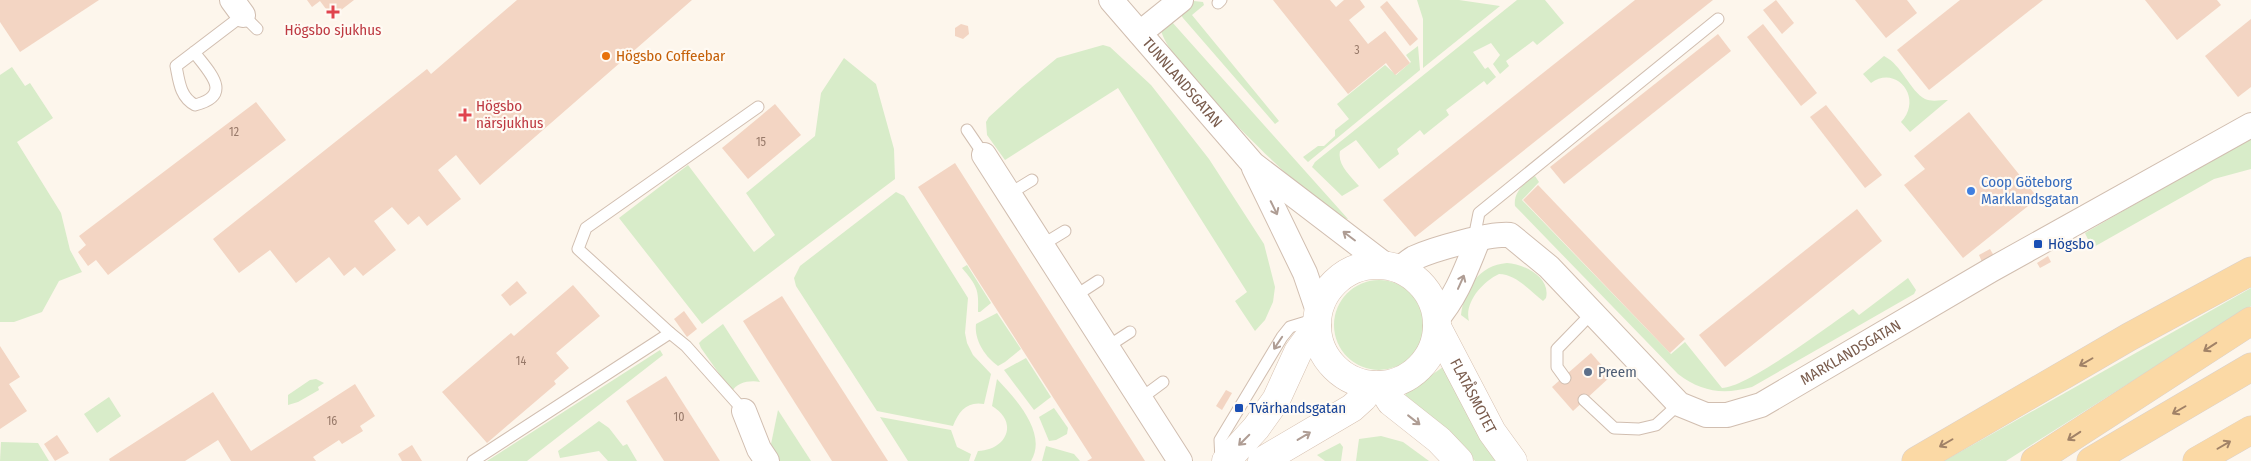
<svg xmlns="http://www.w3.org/2000/svg" width="2251" height="461" font-family="'Fira Sans Condensed',sans-serif">
	<style>
		.green { fill: #d8ecc9 }
		.building { fill: #f3d5c3 }
		.lines { fill: none; stroke-linecap: round; stroke-linejoin: round }
		.lane-casing { stroke: #d1beb0; stroke-width: 13 }
		.street-casing { stroke: #d1beb0; stroke-width: 26 }
		.secondary-casing { stroke: #d6c0b0; stroke-width: 29 }
		.primary-casing { stroke: #dad1cd; stroke-width: 29 }
		.lane { stroke: #fff; stroke-width: 11 }
		.street { stroke: #fff; stroke-width: 24 }
		.secondary { stroke: #fff; stroke-width: 28 }
		.primary { stroke: #fbd9a5; stroke-width: 28 }
		.oneway { stroke: #af9d94 }
		.oneway2 { stroke: #a18267 }
		.health-dot { fill: #e0444e; stroke: #fffaf3; stroke-width: 2 }
		.food-dot { fill: #e8710a; stroke: #fffaf3; stroke-width: 2 }
		.shop-dot { fill: #3f7fe0; stroke: #fffaf3; stroke-width: 2 }
		.transit-dot { fill: #1a4fb4; stroke: #fffaf3; stroke-width: 2 }
		.service-dot { fill: #5c6f8a; stroke: #fffaf3; stroke-width: 2 }
		.labels { text-anchor: middle; stroke-width: 4.5; stroke-linejoin: round; paint-order: stroke }
		.number-label { font-size: 12px; fill: #987a6a }
		.health-label { font-size: 15px; fill: #be3a42; stroke: #fffaf3 }
		.food-label { font-size: 15px; fill: #c56008; stroke: #fffaf3; text-anchor: start }
		.street-label { font-size: 15px; fill: #7a5c4d; stroke: #fffaf3 }
		.shop-label { font-size: 15px; fill: #366cbe; stroke: #fffaf3; text-anchor: start }
		.transit-label { font-size: 15px; fill: #164399; stroke: #fffaf3; text-anchor: start }
		.service-label { font-size: 15px; fill: #4e5e75; stroke: #fffaf3; text-anchor: start }
	</style>
	<rect width="100%" height="100%" fill="#fdf6ec"/>
	<!-- green -->
	<g class="green">
		<path d="M1417,0H1459L1500,6L1423,68V19Z"/>
		<path d="M1517,0H1545L1564,23L1537,45L1533,41L1506,61L1509,66L1500,74L1493,64L1500,55L1491,43L1473,52L1485,69L1488,67L1496,77L1487,85L1484,81L1446,110L1449,115L1424,135L1420,130L1397,149L1399,154L1379,169L1356,140L1340,151C1337,165 1351,176 1359,186L1342,196L1312,167L1315,162Z"/>
		<path d="M1194,1L1203,2L1204,5L1192,15L1279,121L1275,124L1183,18L1181,15L1185,8Z"/>
		<path d="M1172,22L1348,219C1320,215 1207,96 1185,69C1175,57 1166,45 1161,31Z"/>
		<path d="M1103,45L1110,47L1151,85L1209,159L1264,244L1275,287L1273,302L1265,320L1255,331L1235,301L1247,292L1118,88L1005,160L987,135L986,122L989,117L1022,87L1057,58Z"/>
		<path d="M1418,46L1420,70L1308,162L1303,157L1318,146H1324L1335,136V130L1349,119L1337,104L1385,65L1396,75L1411,62L1406,55Z"/>
		<path d="M1884,56C1902,65 1910,91 1925,99C1931,102 1941,100 1948,100L1910,132L1901,122C1924,98 1896,64 1871,83L1863,74Z"/>
		<path d="M844,58L876,84L894,149L895,179L702,324L619,218L688,165L754,252L775,235L746,193L815,136L821,93Z"/>
		<path d="M12,67L25,86L30,83L53,118L17,142L61,213L70,250L82,272L59,281L42,312L14,322H0V75Z"/>
		<path d="M2251,137V169L2214,179L2092,248L2085,233Z"/>
		<path d="M1535,176L1539,182L1522,200L1671,354L1685,342L1722,388C1748,387 1828,326 1853,309L1859,315L1908,278L1916,290L1914,294L1752,387C1723,395 1702,392 1678,374L1515,206C1513,193 1524,182 1535,176Z"/>
		<path d="M896,192L904,196L968,298L965,333L967,343L973,355L991,374L984,404C967,401 959,411 953,426L877,411L796,286L794,278L800,266Z"/>
		<path d="M1507,263C1524,264 1551,277 1546,298L1543,301C1530,291 1516,274 1499,274C1482,282 1464,303 1469,321L1461,315C1464,289 1479,265 1507,263Z"/>
		<path d="M967,265L991,303L980,312H978C979,289 977,286 962,268Z"/>
		<circle cx="1379" cy="325" r="45"/>
		<path d="M2251,288V306L2006,461H1944Z"/>
		<path d="M997,313L1021,349L1005,362L998,366C985,357 974,340 976,324Z"/>
		<path d="M723,324L760,382C751,380 736,382 732,392L701,348L699,343L702,340Z"/>
		<path d="M660,350L663,355L527,461H487Z"/>
		<path d="M1026,358L1051,397L1034,410L1004,370Z"/>
		<path d="M1443,367L1502,461H1475L1458,443L1405,397L1406,393Z"/>
		<path d="M316,379L324,383L318,387L319,390L298,402L288,405V395L310,380Z"/>
		<path d="M997,379C1015,398 1048,433 1031,461H974L978,451C1007,450 1019,422 992,406Z"/>
		<path d="M109,397L121,416L97,433L84,414Z"/>
		<path d="M1054,408L1068,428L1067,434L1056,440L1049,441L1039,417Z"/>
		<path d="M778,410L811,461H777L770,449Z"/>
		<path d="M880,417L951,430L957,447L971,454L969,461H908Z"/>
		<path d="M599,421L609,428L623,446L627,444L637,461H608L599,451L560,458L558,451Z"/>
		<path d="M1381,436L1403,442L1429,461H1356L1359,439Z"/>
		<path d="M1,442L38,443L49,461H0Z"/>
		<path d="M1340,443L1343,447L1341,461H1325L1317,455Z"/>
		<path d="M1046,446L1074,454L1080,461H1042Z"/>
	</g>
	<!-- building -->
	<g class="building">
		<path d="M0,0H99L20,52L0,22Z"/>
		<path d="M307,0H354L332,17L320,1L312,7Z"/>
		<path d="M517,0H692L480,185L456,155L438,170L461,199L427,226L419,216L408,225L392,207L374,221L396,250L363,276L355,267L344,276L329,257L296,283L270,250L239,273L213,239L427,69L431,74Z"/>
		<path d="M1273,0H1330L1336,7L1344,0H1360L1365,7L1349,20L1368,44L1385,31L1410,63L1395,75L1386,63L1348,94Z"/>
		<path d="M1635,0H1713L1415,237L1383,200Z"/>
		<path d="M1776,0L1794,23L1782,34L1763,10Z"/>
		<path d="M1855,0H1907L1917,13L1886,38Z"/>
		<path d="M1960,0H2043L1929,90L1897,50Z"/>
		<path d="M2145,0H2217L2221,5L2177,40Z"/>
		<path d="M1387,1L1418,39L1410,46L1380,7Z"/>
		<path d="M2251,19V87L2238,97L2205,56Z"/>
		<path d="M961,24L968,26L969,34L963,39L955,36V28Z"/>
		<path d="M1763,24L1817,93L1801,106L1747,37Z"/>
		<path d="M1718,34L1731,51L1564,184L1550,167Z"/>
		<path d="M256,102L286,140L108,275L96,260L88,266L78,252L86,245L79,236Z"/>
		<path d="M775,104L801,135L748,179L722,148Z"/>
		<path d="M1826,105L1882,175L1865,188L1810,117Z"/>
		<path d="M1969,112L2038,198L1963,258L1904,185L1925,169L1914,156Z"/>
		<path d="M955,163L1145,461H1087L1092,458L918,187Z"/>
		<path d="M1538,185L1685,339L1670,353L1523,200Z"/>
		<path d="M1857,209L1882,241L1725,367L1699,335Z"/>
		<path d="M1990,249L1994,256L1982,262L1979,255Z"/>
		<path d="M2048,256L2051,262L2040,268L2037,263Z"/>
		<path d="M517,281L527,293L510,306L501,295Z"/>
		<path d="M573,285L600,316L556,353L569,368L554,381L556,384L487,443L442,392L511,333L514,336Z"/>
		<path d="M782,296L888,461H832L743,321Z"/>
		<path d="M684,311L697,329L687,337L674,319Z"/>
		<path d="M0,346L20,377L9,384L27,411L0,429Z"/>
		<path d="M1591,353L1611,376L1573,411L1552,387Z"/>
		<path d="M666,376L720,461H664L626,401Z"/>
		<path d="M355,384L375,416L360,426L363,431L342,444L339,440L313,457L316,461H231L218,440L185,461H110L109,459L213,392L251,451Z"/>
		<path d="M1226,390L1232,393L1222,410L1216,406Z"/>
		<path d="M57,435L69,453L55,461L44,444Z"/>
		<path d="M412,445L422,461H402L398,454Z"/>
	</g>
	<g class="lines">
		<!-- lane casing -->
		<g class="lane-casing">
			<g id="lane">
				<path d="M1218,3L1221,0"/>
				<path d="M194,52C208,71 235,95 195,105C180,97 179,81 176,66L243,15L257,29"/>
				<path d="M967,130L984,155"/>
				<path d="M1009,194L1032,180"/>
				<path d="M1478,240L1476,228L1479,213L1718,19"/>
				<path d="M1042,245L1065,231"/>
				<path d="M1075,296L1098,281"/>
				<path d="M670,333L578,249L586,228L758,107"/>
				<path d="M1107,347L1130,332"/>
				<path d="M1565,378L1557,367V349L1593,312"/>
				<path d="M1140,399L1163,382"/>
				<path d="M1584,400L1614,428L1639,429L1656,425L1679,404"/>
				<path d="M473,461L670,333L686,346L744,411"/>
				<path d="M1221,461L1220,440L1282,337L1290,327L1316,319"/>
			</g>
		</g>
		<!-- street casing -->
		<g class="street-casing">
			<g id="street">
				<path d="M232,0L243,15"/>
				<path id="s1" d="M1111,0L1253,164L1388,267"/>
				<path d="M1140,33L1181,0"/>
				<path d="M984,155L1180,461"/>
				<path d="M1254,168L1305,273L1318,311"/>
				<path id="s2" d="M1398,270C1403,266 1409,261 1414,258C1434,249 1490,233 1510,235L1549,267L1679,404L1706,415H1727L1761,405L1991,270L2251,125"/>
				<path d="M1436,320C1457,296 1466,269 1478,240"/>
				<path d="M744,411L759,449L767,461"/>
			</g>
		</g>
		<!-- secondary casing -->
		<g class="secondary-casing">
			<g id="secondary">
				<circle cx="1377" cy="325" r="60"/>
				<path id="s3" d="M1437,327L1492,432L1513,461"/>
				<path d="M1380,385L1391,402L1439,440L1459,461"/>
				<path d="M1226,461L1256,428L1276,400L1298,352L1317,326"/>
				<path d="M1262,461L1352,408L1363,398L1373,385"/>
			</g>
		</g>
		<!-- primary casing -->
		<g class="primary-casing">
			<g id="primary">
				<path d="M1916,461L2129,337L2251,271"/>
				<path d="M2035,461L2251,321"/>
				<path d="M2091,461L2251,367"/>
				<path d="M2197,461L2251,430"/>
			</g>
		</g>
		<!-- lane -->
		<use href="#lane" class="lane"/>
		<!-- street -->
		<use href="#street" class="street"/>
		<!-- secondary -->
		<use href="#secondary" class="secondary"/>
		<!-- primary -->
		<use href="#primary" class="primary"/>
	</g>
	<!-- one-way arrows -->
	<defs><path id="oneway-shaft" d="M-6 0H5M1.5-3L5.5 0L1.5 3" fill="none" stroke-width="1.6" stroke-linecap="round" stroke-linejoin="round" transform="scale(1.25)"/></defs>
	<g class="oneway">
		<use href="#oneway-shaft" transform="translate(1274 208) rotate(64)"/>
		<use href="#oneway-shaft" transform="translate(1349 236) rotate(-143)"/>
		<use href="#oneway-shaft" transform="translate(1461 282) rotate(-66)"/>
		<use href="#oneway-shaft" transform="translate(1278 343) rotate(124)"/>
		<use href="#oneway-shaft" transform="translate(1414 420) rotate(38)"/>
		<use href="#oneway-shaft" transform="translate(1304 436) rotate(-31)"/>
		<use href="#oneway-shaft" transform="translate(1244 440) rotate(135)"/>
	</g>
	<g class="oneway2">
		<use href="#oneway-shaft" transform="translate(2210 347) rotate(147)"/>
		<use href="#oneway-shaft" transform="translate(2086 362) rotate(150)"/>
		<use href="#oneway-shaft" transform="translate(2179 410) rotate(150)"/>
		<use href="#oneway-shaft" transform="translate(2074 436) rotate(147)"/>
		<use href="#oneway-shaft" transform="translate(1946 443) rotate(150)"/>
		<use href="#oneway-shaft" transform="translate(2224 445) rotate(-30)"/>
	</g>
	<!-- markers -->
	<g class="health-dot">
		<path d="M330.5 4.5h5v5h5v5h-5v5h-5v-5h-5v-5h5z"/>
		<path d="M462.5 107.5h5v5h5v5h-5v5h-5v-5h-5v-5h5z"/>
	</g>
	<circle class="food-dot" cx="606" cy="56" r="5"/>
	<circle class="shop-dot" cx="1971" cy="191" r="5"/>
	<g class="transit-dot">
		<rect x="2033" y="239" width="10" height="10" rx="2.5"/>
		<rect x="1234" y="403" width="10" height="10" rx="2.5"/>
	</g>
	<circle class="service-dot" cx="1588" cy="372" r="5"/>
	<g class="labels">
		<!-- number labels -->
		<g class="number-label">
			<text x="1357" y="54">3</text>
			<text x="234" y="136">12</text>
			<text x="761" y="146">15</text>
			<text x="521" y="365">14</text>
			<text x="679" y="421">10</text>
			<text x="332" y="425">16</text>
		</g>
		<!-- health labels -->
		<g class="health-label">
			<text x="333" y="35">Högsbo sjukhus</text>
			<text x="476" y="111" text-anchor="start">Högsbo<tspan x="476" dy="17">närsjukhus</tspan></text>
		</g>
		<!-- food labels -->
		<g class="food-label">
			<text x="616" y="61">Högsbo Coffeebar</text>
		</g>
		<!-- street labels -->
		<g class="street-label">
			<text dy="5" stroke="none"><textPath href="#s1" startOffset="109">TUNNLANDSGATAN</textPath></text>
			<text dy="5" stroke="none"><textPath href="#s2" startOffset="548">MARKLANDSGATAN</textPath></text>
			<text dy="5" stroke="none"><textPath href="#s3" startOffset="78">FLATÅSMOTET</textPath></text>
		</g>
		<!-- shop labels -->
		<g class="shop-label">
			<text x="1981" y="187">Coop Göteborg<tspan x="1981" dy="17">Marklandsgatan</tspan></text>
		</g>
		<!-- transit labels -->
		<g class="transit-label">
			<text x="2048" y="249">Högsbo</text>
			<text x="1249" y="413">Tvärhandsgatan</text>
		</g>
		<!-- service labels -->
		<g class="service-label">
			<text x="1598" y="377">Preem</text>
		</g>
	</g>
</svg>
